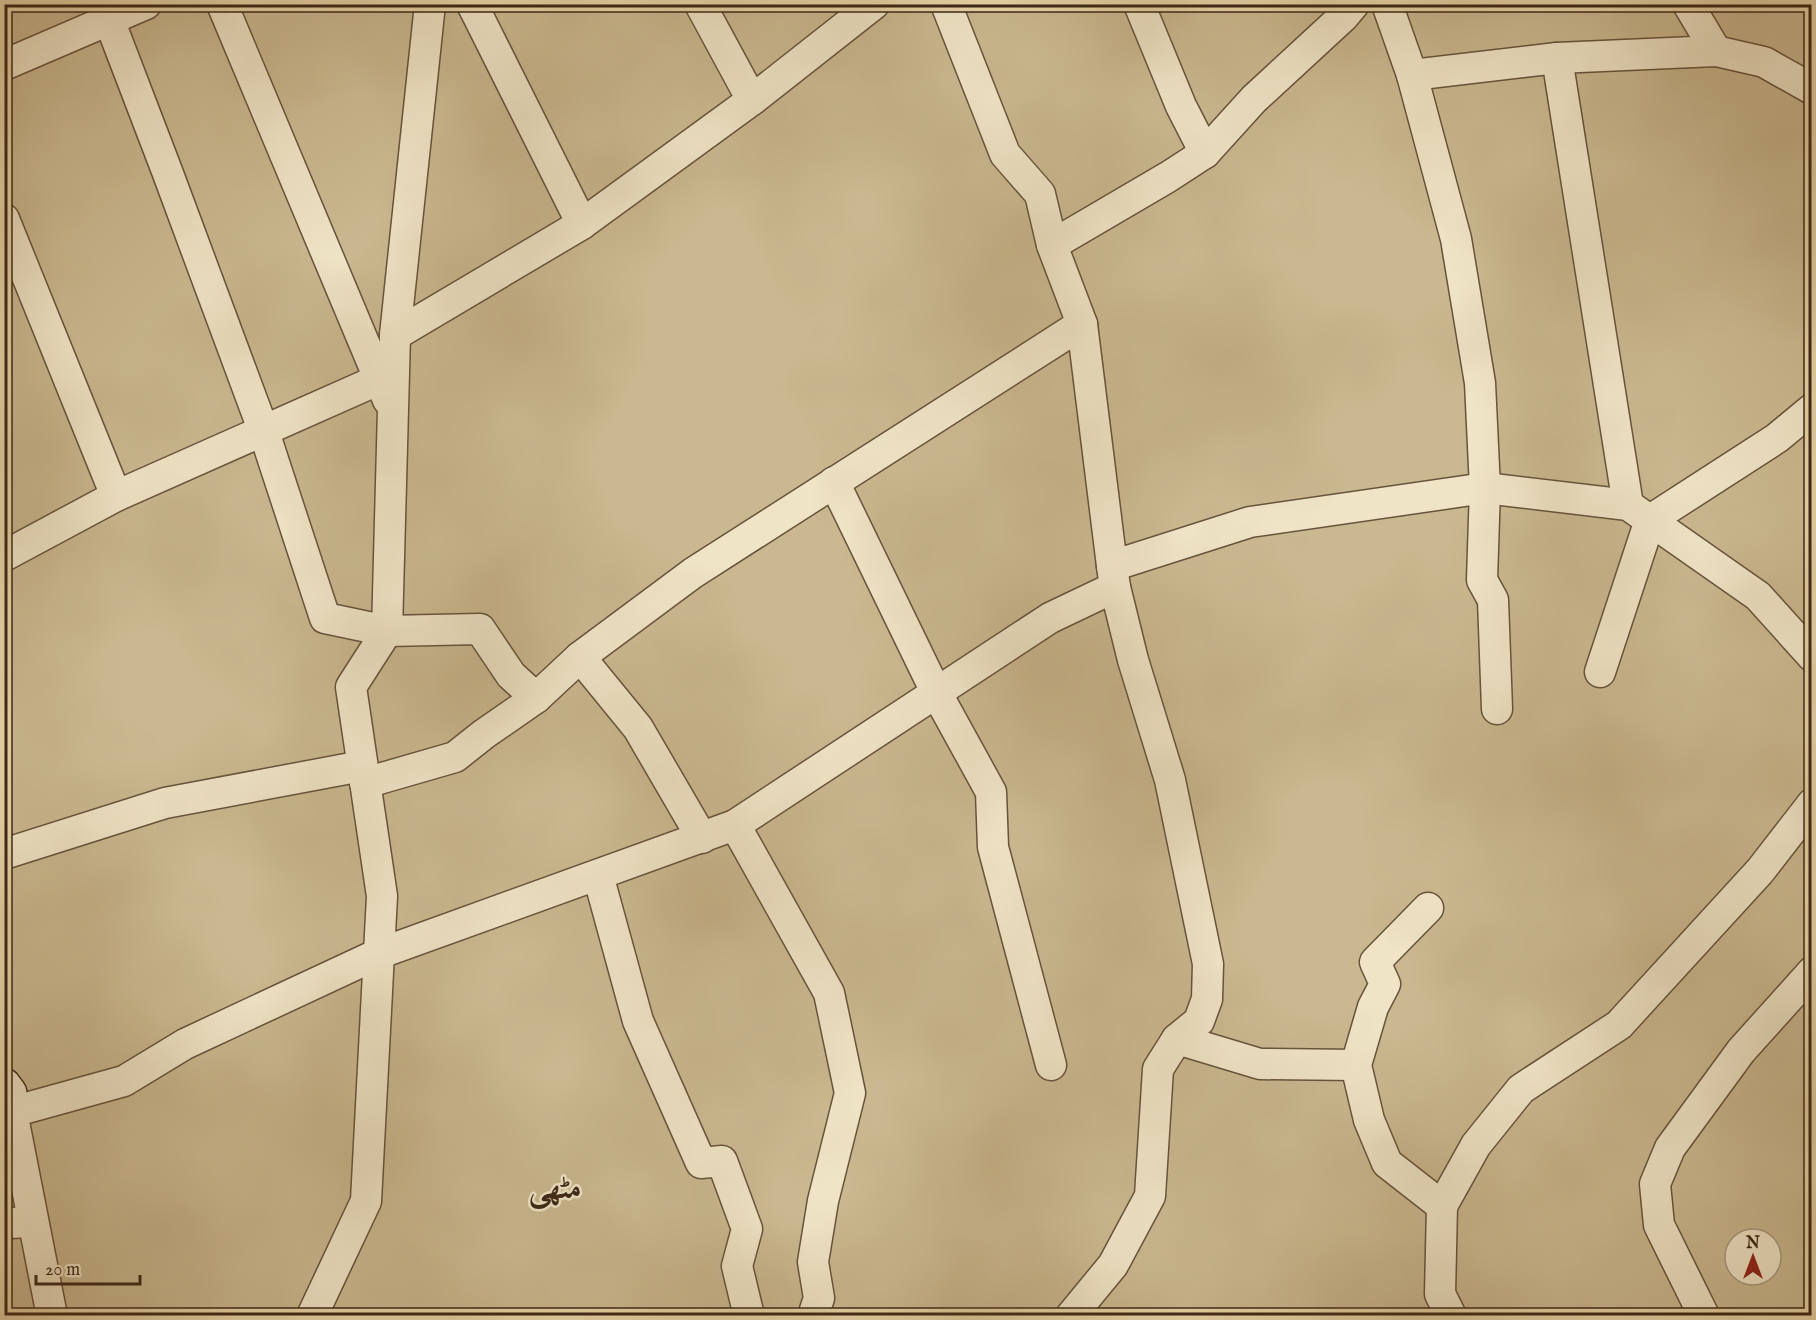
<svg xmlns="http://www.w3.org/2000/svg" width="1816" height="1320" font-family="'IM FELL English',Amiri,serif">
	<style>
		.green { fill: #cab890; stroke: #837054; stroke-width: 1.5; fill-rule: evenodd }
		.lines { fill: none; stroke-linecap: round; stroke-linejoin: round }
		.street-casing { stroke: #67533c; stroke-width: 33 }
		.secondary-casing { stroke: #3c2818; stroke-width: 36 }
		.street { stroke: #efe4c6; stroke-width: 30 }
		.secondary { stroke: #efe4c6; stroke-width: 33 }
		.labels { text-anchor: middle; stroke-width: 5; stroke-linejoin: round; paint-order: stroke }
		.town-label { font-size: 33px; font-weight: bold; fill: #3c2818; stroke: #efe4c6 }
	</style>
	<rect width="100%" height="100%" fill="#e7d5a8"/>
	<filter id="stains"><feTurbulence type="fractalNoise" baseFrequency=".00333" numOctaves="4"/><feColorMatrix values="0 0 0 0 .2 0 0 0 0 .09 0 0 0 0 .02 0 0 0 .5 -.17"/></filter>
	<radialGradient id="worn" r=".72"><stop offset=".6" stop-color="#630" stop-opacity="0"/><stop offset="1" stop-color="#630" stop-opacity=".3"/></radialGradient>
	<!-- green -->
	<path class="green" d="M5,5H1811V1315L5,1316ZM1735,1239H1771V1275H1735Z"/>
	<g class="lines">
		<!-- street casing -->
		<g class="street-casing">
			<g id="street">
				<path d="M103,4L167,171L264,432L325,618L387,631L480,629L511,675L536,698"/>
				<path d="M222,4L388,400"/>
				<path d="M472,4L582,224"/>
				<path d="M700,4L752,100"/>
				<path d="M946,4L1005,154L1040,194L1052,245L1082,324L1112,566L1250,522L1485,488L1628,505L1758,596L1812,656"/>
				<path d="M1139,4L1181,106L1205,153"/>
				<path d="M1387,4L1412,75L1456,239L1480,383L1485,488L1482,580L1493,600L1497,709"/>
				<path d="M1688,4L1716,51"/>
				<path d="M1557,58L1628,505"/>
				<path d="M4,65L146,4"/>
				<path d="M1412,75L1557,58L1716,51L1764,62L1812,89"/>
				<path d="M4,219L116,496"/>
				<path d="M1052,245L1168,177L1205,153L1254,99L1344,16L1354,4"/>
				<path d="M395,335L582,224L752,100L874,4"/>
				<path d="M834,482L936,692L991,792L993,847L1051,1065"/>
				<path d="M4,556L116,496L380,379"/>
				<path d="M580,657L638,728L702,838"/>
				<path d="M1600,672L1650,520L1777,438L1812,409"/>
				<path d="M365,783L455,757L484,734L536,698L580,657L693,573L1082,324"/>
				<path d="M735,825L829,993L850,1093L823,1201L813,1262L819,1298L813,1316"/>
				<path d="M4,854L165,803L362,766"/>
				<path d="M598,875L638,1021L701,1163L722,1161L747,1229L737,1266L749,1316"/>
				<path d="M1428,908L1375,962L1385,984L1373,1007L1356,1065L1369,1120L1387,1163L1442,1206"/>
				<path d="M1177,1039L1260,1064L1356,1065"/>
				<path d="M4,1226L9,1223L33,1222"/>
				<path d="M52,1316L12,1112L124,1081L185,1044L378,954L735,825L1050,618L1115,587L1112,566"/>
				<path d="M312,1316L366,1201L382,896L351,687L387,631L395,335L430,4"/>
				<path d="M1071,1316L1113,1265L1150,1196L1158,1069L1177,1039L1199,1021L1207,999L1208,964L1170,780L1133,660L1115,587"/>
				<path d="M1451,1316L1440,1294L1442,1206L1476,1145L1521,1089L1619,1025L1760,871L1812,804"/>
				<path d="M1704,1316L1659,1225L1655,1184L1670,1148L1741,1051L1812,972"/>
			</g>
		</g>
		<!-- secondary casing -->
		<g class="secondary-casing">
			<path id="secondary" d="M4,1085L10,1093L12,1112"/>
		</g>
		<!-- street -->
		<use href="#street" class="street"/>
		<!-- secondary -->
		<use href="#secondary" class="secondary"/>
	</g>
	<g class="labels">
		<!-- town labels -->
		<g class="town-label">
			<text x="555" y="1198">مٹھی</text>
		</g>
	</g>
	<!-- margin -->
	<rect width="1816" height="1320" fill="none" stroke="#e7d5a8" stroke-width="24"/>
	<rect x="6" y="6" width="1804" height="1308" fill="none" stroke="#3c2818" stroke-width="3"/>
	<rect x="12" y="12" width="1792" height="1296" fill="none" stroke="#3c2818" stroke-width="1.5"/>
	<!-- north arrow -->
	<g transform="translate(1753 1257)"><circle r="28" fill="#efe4c6" stroke="#a79980" stroke-width="1.5"/>
	<path d="M0-4.5L10 22L0 15L-10 22Z" fill="#8f2418"/>
	<text y="-9" font-size="16" font-weight="bold" text-anchor="middle" fill="#3c2818">N</text>
	</g>
	<!-- scale -->
	<path d="M36 1275v9h104v-9" fill="none" stroke="#3c2818" stroke-width="3"/>
	<text x="45" y="1275" font-size="18" fill="#3c2818" stroke="#efe4c6" stroke-width="4.5" paint-order="stroke">20 m</text>
	<rect width="100%" height="100%" filter="url(#stains)"/>
	<rect width="100%" height="100%" fill="url(#worn)"/>
</svg>
